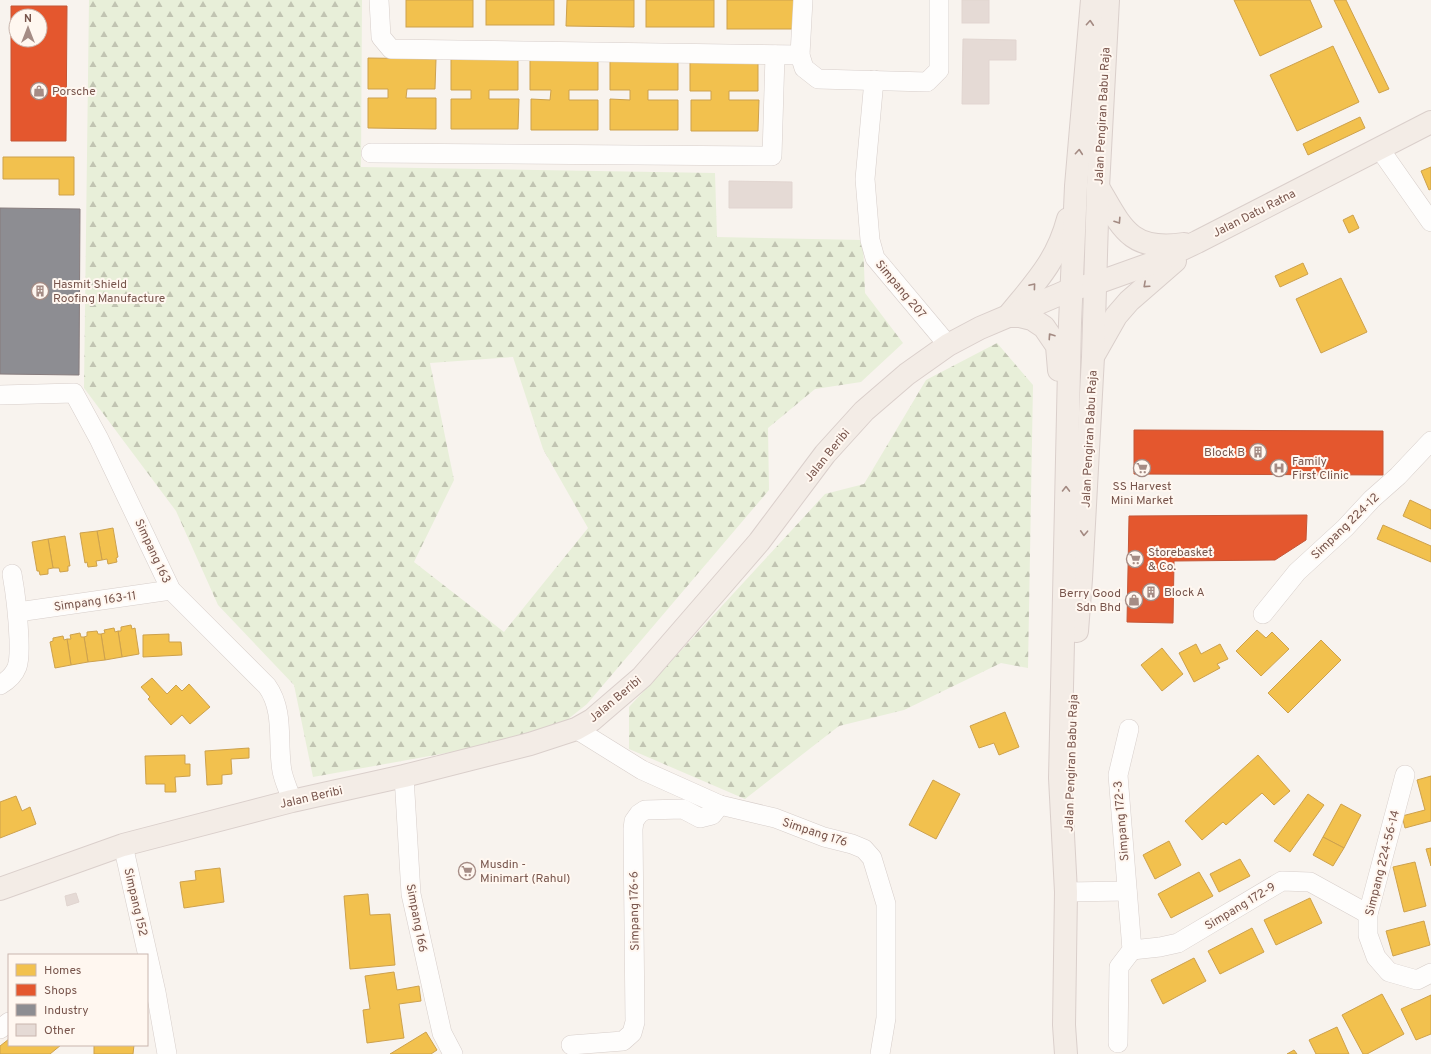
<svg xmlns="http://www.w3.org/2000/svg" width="1431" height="1054" font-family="Overpass,sans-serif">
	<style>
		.forest { fill: url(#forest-firs); fill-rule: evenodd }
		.homes { fill: #f2c14e; stroke: #cda14d }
		.shops { fill: #e4572e; stroke: #c45637; fill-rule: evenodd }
		.industry { fill: #8d8d92; stroke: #877c7d }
		.building { fill: #e5dad5; stroke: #e1d5d0 }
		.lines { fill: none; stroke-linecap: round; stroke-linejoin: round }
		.minor-casing { stroke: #d7ceca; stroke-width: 20 }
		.major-casing { stroke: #dacfcb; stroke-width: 24 }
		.minor { stroke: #fefdfc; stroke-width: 19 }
		.major { stroke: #f3ece6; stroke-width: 22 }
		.oneway { stroke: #a38a82 }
		.labels { text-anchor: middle; stroke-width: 4; stroke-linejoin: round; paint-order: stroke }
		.poi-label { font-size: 12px; fill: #78554c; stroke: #fff7f0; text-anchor: start }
		.street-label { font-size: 12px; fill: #78554c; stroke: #fff7f0 }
	</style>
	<defs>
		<pattern id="forest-firs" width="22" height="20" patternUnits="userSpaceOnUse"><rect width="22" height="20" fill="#e8efd9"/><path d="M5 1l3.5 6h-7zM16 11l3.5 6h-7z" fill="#c1c4b2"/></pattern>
	</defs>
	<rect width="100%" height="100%" fill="#f8f3ee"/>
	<!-- forest -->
	<g class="forest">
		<path d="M89,0H362L361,167L715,173L717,237L863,240L865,293L903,343L861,382L815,389L768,428L769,490L587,704L562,724L513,741L313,777L294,685L218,605L176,511L84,388ZM513,357L543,449L588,528L504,632L414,562L454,480L430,363Z"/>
		<path d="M997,343L1033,385L1028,668L1001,663L904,710L839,726L745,799L629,749V707L825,494L864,484L926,380Z"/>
	</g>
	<!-- homes -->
	<g class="homes">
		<rect x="406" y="0" width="67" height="27"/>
		<rect x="486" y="0" width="68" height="25"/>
		<path d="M567,0H634V27L566,26Z"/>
		<rect x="646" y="0" width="68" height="27"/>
		<rect x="727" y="0" width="67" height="29"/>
		<path d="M1234,0H1310L1322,27L1260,56Z"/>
		<path d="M1334,0H1346L1389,89L1379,93Z"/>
		<path d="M1333,46L1359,102L1297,131L1270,75Z"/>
		<path d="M368,58L436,59L435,89H407L406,98H436V129L368,128V98H388V89H368Z"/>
		<path d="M451,59H518V90H489V99H519L518,129H451V99H471V90H451Z"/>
		<path d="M530,60H598V90H569V100H598V130H531V99L550,100L551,90H530Z"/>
		<path d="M610,60H678V90H648V100H678V130H610V99L630,100V90H610Z"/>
		<path d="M690,60L758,61V91H729V100H759L758,131H691V100H711V91H690Z"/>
		<path d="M1360,117L1365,128L1308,155L1303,144Z"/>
		<path d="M3,157H74V195H59V179H3Z"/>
		<path d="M1431,167V189L1429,190L1421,171Z"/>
		<path d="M1353,215L1359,228L1349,233L1343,220Z"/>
		<path d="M1303,263L1308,274L1280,287L1275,276Z"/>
		<path d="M1341,278L1367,332L1321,353L1296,299Z"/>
		<path d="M1410,500L1431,510V529L1403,516Z"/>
		<path d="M1383,525L1431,546V562L1377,539Z"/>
		<path d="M113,528L118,557L116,558L117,562L108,564L107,559L102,560L97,531Z"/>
		<path d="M97,531L102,560L96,561L97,566L88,567L87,562L85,563L80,533Z"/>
		<path d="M65,536L70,566H68V571L60,572L59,568H53L48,539Z"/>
		<path d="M48,539L53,568L48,569V574L40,575L39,571H37L32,542Z"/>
		<path d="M131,625L132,629L135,628L139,654L122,657L118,631H121V627Z"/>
		<path d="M114,628L115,632L118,631L122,657L105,660L101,634L105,633L104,630Z"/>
		<path d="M1257,630L1266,638L1272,632L1289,649L1261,676L1236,651Z"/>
		<path d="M97,631L98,634H101L105,660L88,662L84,637L87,636V632Z"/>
		<path d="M80,633L81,637H84L88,662L71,665L67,639H71L70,635Z"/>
		<path d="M169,634V642H181L182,655L143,657V635Z"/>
		<path d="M63,636L64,640L67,639L71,665L55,668L50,642L53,641V638Z"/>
		<path d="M1321,640L1341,660L1288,713L1268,693Z"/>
		<path d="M1196,644L1201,654L1220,644L1228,659L1217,664L1220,668L1194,682L1179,653Z"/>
		<path d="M1162,648L1183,674L1162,691L1141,665Z"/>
		<path d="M152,678L167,694L176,685L182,691L189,684L210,707L190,724L182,715L171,725L148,699L150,697L141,687Z"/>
		<path d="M1005,712L1019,747L999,755L994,743L979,748L970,726Z"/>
		<path d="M249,748V758L231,759L232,774L222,775V784L207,785L205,751Z"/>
		<path d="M185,755V764H190V776L175,777L176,792H165V784H146L145,756Z"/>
		<path d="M1258,755L1290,791L1274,805L1262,793L1226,825L1223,822L1202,840L1185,821Z"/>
		<path d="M1431,776V821L1405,828L1402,816L1425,810L1417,780Z"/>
		<path d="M933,780L960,794L936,839L909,825Z"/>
		<path d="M1308,794L1324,805L1290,852L1274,841Z"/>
		<path d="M16,796L22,811L30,807L36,824L0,838V802Z"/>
		<path d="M1341,804L1361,815L1344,848L1323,837Z"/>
		<path d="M1323,837L1344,848L1333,866L1313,855Z"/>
		<path d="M1169,841L1181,865L1155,879L1143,855Z"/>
		<path d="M1431,848V866L1426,849Z"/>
		<path d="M1240,859L1250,876L1219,892L1210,874Z"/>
		<path d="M1415,862L1426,906L1404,912L1393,867Z"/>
		<path d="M220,868L224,902L184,908L180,882L196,880L195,871Z"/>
		<path d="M1199,872L1213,896L1171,918L1158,894Z"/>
		<path d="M368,894L370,915L390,914L395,965L350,969L344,896Z"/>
		<path d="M1310,898L1322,923L1276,945L1264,920Z"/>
		<path d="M1424,921L1430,945L1393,956L1386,931Z"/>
		<path d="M1252,928L1264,952L1220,974L1208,951Z"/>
		<path d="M1194,958L1206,981L1163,1004L1151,980Z"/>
		<path d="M394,972L397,990L419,986L421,1001L399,1004L404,1038L367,1043L363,1010L370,1009L365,976Z"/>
		<path d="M1382,994L1404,1034L1367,1054H1363L1342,1015Z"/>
		<path d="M1431,995V1034L1416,1040L1401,1009Z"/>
		<path d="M1337,1027L1349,1054H1316L1309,1040Z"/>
		<path d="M426,1032L437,1050L431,1054H390Z"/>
		<path d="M9,1039V1045H61L50,1054H0V1046Z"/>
		<path d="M94,1045H134L133,1054H94Z"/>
		<path d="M1294,1050L1297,1054H1287Z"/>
	</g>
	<!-- shops -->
	<g class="shops">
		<path d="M11,6H67L66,141H11ZM16,16H40V40H16Z"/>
		<path d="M1134,430L1383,431V475L1134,474Z"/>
		<path d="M1307,515L1306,540L1275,560L1174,561L1173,623L1127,622L1129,516Z"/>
	</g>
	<!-- industry -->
	<path class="industry" d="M0,208L80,209L79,375L0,374Z"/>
	<!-- building -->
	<g class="building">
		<rect x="962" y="0" width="27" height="23"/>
		<path d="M963,39L1016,40V60H989V104H962Z"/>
		<path d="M729,181L792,182V208H729Z"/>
		<path d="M76,893L79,902L67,906L65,896Z"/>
	</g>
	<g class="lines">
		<!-- minor casing -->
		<g class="minor-casing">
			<g id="minor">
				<path d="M379,0L381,37L391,49L800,55"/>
				<path d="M803,0L800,55L804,68L818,79L927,82L939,70V0"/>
				<path d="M874,80L865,179L870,240L875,258L948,345"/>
				<path d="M1379,148L1431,222"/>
				<path d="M371,153L772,156L775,55"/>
				<path d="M0,395L74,393L99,439L171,590L267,686C285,711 277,743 282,771C284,781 289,791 292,801"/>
				<path d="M18,612L171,590"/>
				<path d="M1263,614L1297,572L1345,528L1372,499L1398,476L1431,441"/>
				<path d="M0,685C7,681 14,675 17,667C20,658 19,648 19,639C18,616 16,596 12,574"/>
				<path d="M576,729L642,770L720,805L775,818L824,837L852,844L864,849L872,858L886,904V1018L880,1054"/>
				<path d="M1405,775L1368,914V935L1376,957L1389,972L1417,980L1431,973"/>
				<path d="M404,776L411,894L442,1033L453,1054"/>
				<path d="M123,845L156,992L167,1054"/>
				<path d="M1066,892L1127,891"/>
				<path d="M1132,950L1160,947L1178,943L1282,881L1310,882L1368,914"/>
				<path d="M0,1029L9,1022"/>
				<path d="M1118,1043L1119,967L1132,950L1118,775L1129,729"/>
				<path d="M571,1045L623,1041L632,1033L635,1022L633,829L634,821L639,814L645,810L683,809L700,818L712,815L720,805"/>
			</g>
		</g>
		<!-- major casing -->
		<g class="major-casing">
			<g id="major">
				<path d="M1098,187C1122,228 1130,252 1184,244"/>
				<path d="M1009,315C1035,283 1057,261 1068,219"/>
				<path d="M1008,316H1020L1032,319L1044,327L1057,346L1059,370"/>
				<path d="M1095,353L1116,316L1129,301L1175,261"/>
				<path d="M1077,631L1081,579L1093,357L1098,187L1108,0"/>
				<path d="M0,889L123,845L292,801L404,776L530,744L576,729L592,720L642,677L759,542L825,454L864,411L907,374L948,345L980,328L1072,289L1094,284L1153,263L1197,242L1431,122"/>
				<path d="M1066,1054L1064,1025L1066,892L1060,778L1070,323L1076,186L1092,0"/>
			</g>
		</g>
		<!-- minor -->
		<use href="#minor" class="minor"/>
		<!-- major -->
		<use href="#major" class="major"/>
	</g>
	<!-- one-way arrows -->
	<defs><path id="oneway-chevron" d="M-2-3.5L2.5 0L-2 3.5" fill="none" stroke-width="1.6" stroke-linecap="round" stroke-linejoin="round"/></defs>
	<g class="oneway">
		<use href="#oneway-chevron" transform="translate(1090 23) rotate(-86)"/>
		<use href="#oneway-chevron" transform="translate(1079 152) rotate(-85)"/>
		<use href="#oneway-chevron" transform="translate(1118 221) rotate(57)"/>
		<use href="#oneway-chevron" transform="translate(1146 285) rotate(138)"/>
		<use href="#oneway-chevron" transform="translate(1033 286) rotate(-50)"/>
		<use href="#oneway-chevron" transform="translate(1051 336) rotate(-124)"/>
		<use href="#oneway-chevron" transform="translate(1066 489) rotate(-89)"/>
		<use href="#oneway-chevron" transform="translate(1084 533) rotate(93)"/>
	</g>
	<!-- icons -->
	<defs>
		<g id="shop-ring" transform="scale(0.9)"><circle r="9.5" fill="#fff7f0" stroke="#a58c85" stroke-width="1.5"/><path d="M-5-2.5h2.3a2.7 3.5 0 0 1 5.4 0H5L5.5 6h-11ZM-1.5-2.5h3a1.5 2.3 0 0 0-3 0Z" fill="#a58c85"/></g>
		<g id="building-ring" transform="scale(0.9)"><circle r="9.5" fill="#fff7f0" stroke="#a58c85" stroke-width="1.5"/><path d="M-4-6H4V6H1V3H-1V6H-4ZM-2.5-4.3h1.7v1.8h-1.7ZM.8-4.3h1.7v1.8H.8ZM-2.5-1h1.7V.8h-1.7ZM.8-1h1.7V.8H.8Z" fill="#a58c85"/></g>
		<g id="supermarket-ring" transform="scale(0.9)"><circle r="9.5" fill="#fff7f0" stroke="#a58c85" stroke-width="1.5"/><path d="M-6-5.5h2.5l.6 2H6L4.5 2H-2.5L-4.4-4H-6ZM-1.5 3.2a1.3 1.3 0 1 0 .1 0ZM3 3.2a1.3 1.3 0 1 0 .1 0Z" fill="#a58c85"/></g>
		<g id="hospital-ring" transform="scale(0.9)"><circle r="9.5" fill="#fff7f0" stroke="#a58c85" stroke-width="1.5"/><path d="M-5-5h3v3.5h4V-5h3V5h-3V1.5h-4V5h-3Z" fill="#a58c85"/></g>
	</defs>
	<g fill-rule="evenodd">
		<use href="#shop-ring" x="39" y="91"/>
		<use href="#building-ring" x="40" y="291"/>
		<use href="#building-ring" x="1258" y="452"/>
		<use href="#supermarket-ring" x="1142" y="468"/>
		<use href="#hospital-ring" x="1279" y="468"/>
		<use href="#supermarket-ring" x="1135" y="559"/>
		<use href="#building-ring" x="1151" y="592"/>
		<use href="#shop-ring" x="1134" y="600"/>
		<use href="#supermarket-ring" x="467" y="871"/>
	</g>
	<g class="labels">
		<!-- poi labels -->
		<g class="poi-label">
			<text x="52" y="95">Porsche</text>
			<text x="53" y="288">Hasmit Shield<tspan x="53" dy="14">Roofing Manufacture</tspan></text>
			<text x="1245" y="456" text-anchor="end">Block B</text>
			<text x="1292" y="465">Family<tspan x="1292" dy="14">First Clinic</tspan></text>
			<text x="1142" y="490" text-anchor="middle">SS Harvest<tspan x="1142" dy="14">Mini Market</tspan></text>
			<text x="1148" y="556">Storebasket<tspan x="1148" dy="14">&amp; Co.</tspan></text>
			<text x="1164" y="596">Block A</text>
			<text x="1121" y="597" text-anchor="end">Berry Good<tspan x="1121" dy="14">Sdn Bhd</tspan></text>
			<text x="480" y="868">Musdin -<tspan x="480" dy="14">Minimart (Rahul)</tspan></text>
		</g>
		<!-- street labels -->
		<g class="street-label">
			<text transform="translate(1102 116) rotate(-87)" y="4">Jalan Pengiran Babu Raja</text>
			<text transform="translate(1254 213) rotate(-27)" y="4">Jalan Datu Ratna</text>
			<text transform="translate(901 289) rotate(50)" y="4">Simpang 207</text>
			<text transform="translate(1089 439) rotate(-87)" y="4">Jalan Pengiran Babu Raja</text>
			<text transform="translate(827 455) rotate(-51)" y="4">Jalan Beribi</text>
			<text transform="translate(1345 526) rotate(-44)" y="4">Simpang 224-12</text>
			<text transform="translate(153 551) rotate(65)" y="4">Simpang 163</text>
			<text transform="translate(95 601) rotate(-8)" y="4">Simpang 163-11</text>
			<text transform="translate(615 699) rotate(-40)" y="4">Jalan Beribi</text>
			<text transform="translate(1071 763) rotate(-88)" y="4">Jalan Pengiran Babu Raja</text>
			<text transform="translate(311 797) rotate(-13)" y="4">Jalan Beribi</text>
			<text transform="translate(1121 821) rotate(-95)" y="4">Simpang 172-3</text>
			<text transform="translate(815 832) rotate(18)" y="4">Simpang 176</text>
			<text transform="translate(1382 863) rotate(-76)" y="4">Simpang 224-56-14</text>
			<text transform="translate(136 902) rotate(77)" y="4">Simpang 152</text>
			<text transform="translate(1240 906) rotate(-31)" y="4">Simpang 172-9</text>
			<text transform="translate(634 911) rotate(-91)" y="4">Simpang 176-6</text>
			<text transform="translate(417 918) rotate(79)" y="4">Simpang 166</text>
		</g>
	</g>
	<!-- legend -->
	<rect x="8" y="954" width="140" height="92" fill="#fff7f0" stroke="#c9b6ae"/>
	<rect x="16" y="964" width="20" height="12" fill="#f2c14e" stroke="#c9b6ae"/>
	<text x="44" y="974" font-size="12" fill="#78554c">Homes</text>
	<rect x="16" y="984" width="20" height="12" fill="#e4572e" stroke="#c9b6ae"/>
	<text x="44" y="994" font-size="12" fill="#78554c">Shops</text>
	<rect x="16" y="1004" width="20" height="12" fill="#8d8d92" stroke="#c9b6ae"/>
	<text x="44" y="1014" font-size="12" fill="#78554c">Industry</text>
	<rect x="16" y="1024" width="20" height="12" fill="#e5dad5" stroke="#c9b6ae"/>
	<text x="44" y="1034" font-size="12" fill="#78554c">Other</text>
	<!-- north arrow -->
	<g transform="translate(28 28)"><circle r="19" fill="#fff7f0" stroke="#c9b6ae"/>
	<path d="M0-3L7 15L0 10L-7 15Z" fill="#a58c85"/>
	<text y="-6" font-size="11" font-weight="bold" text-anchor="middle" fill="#78554c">N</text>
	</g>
</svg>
